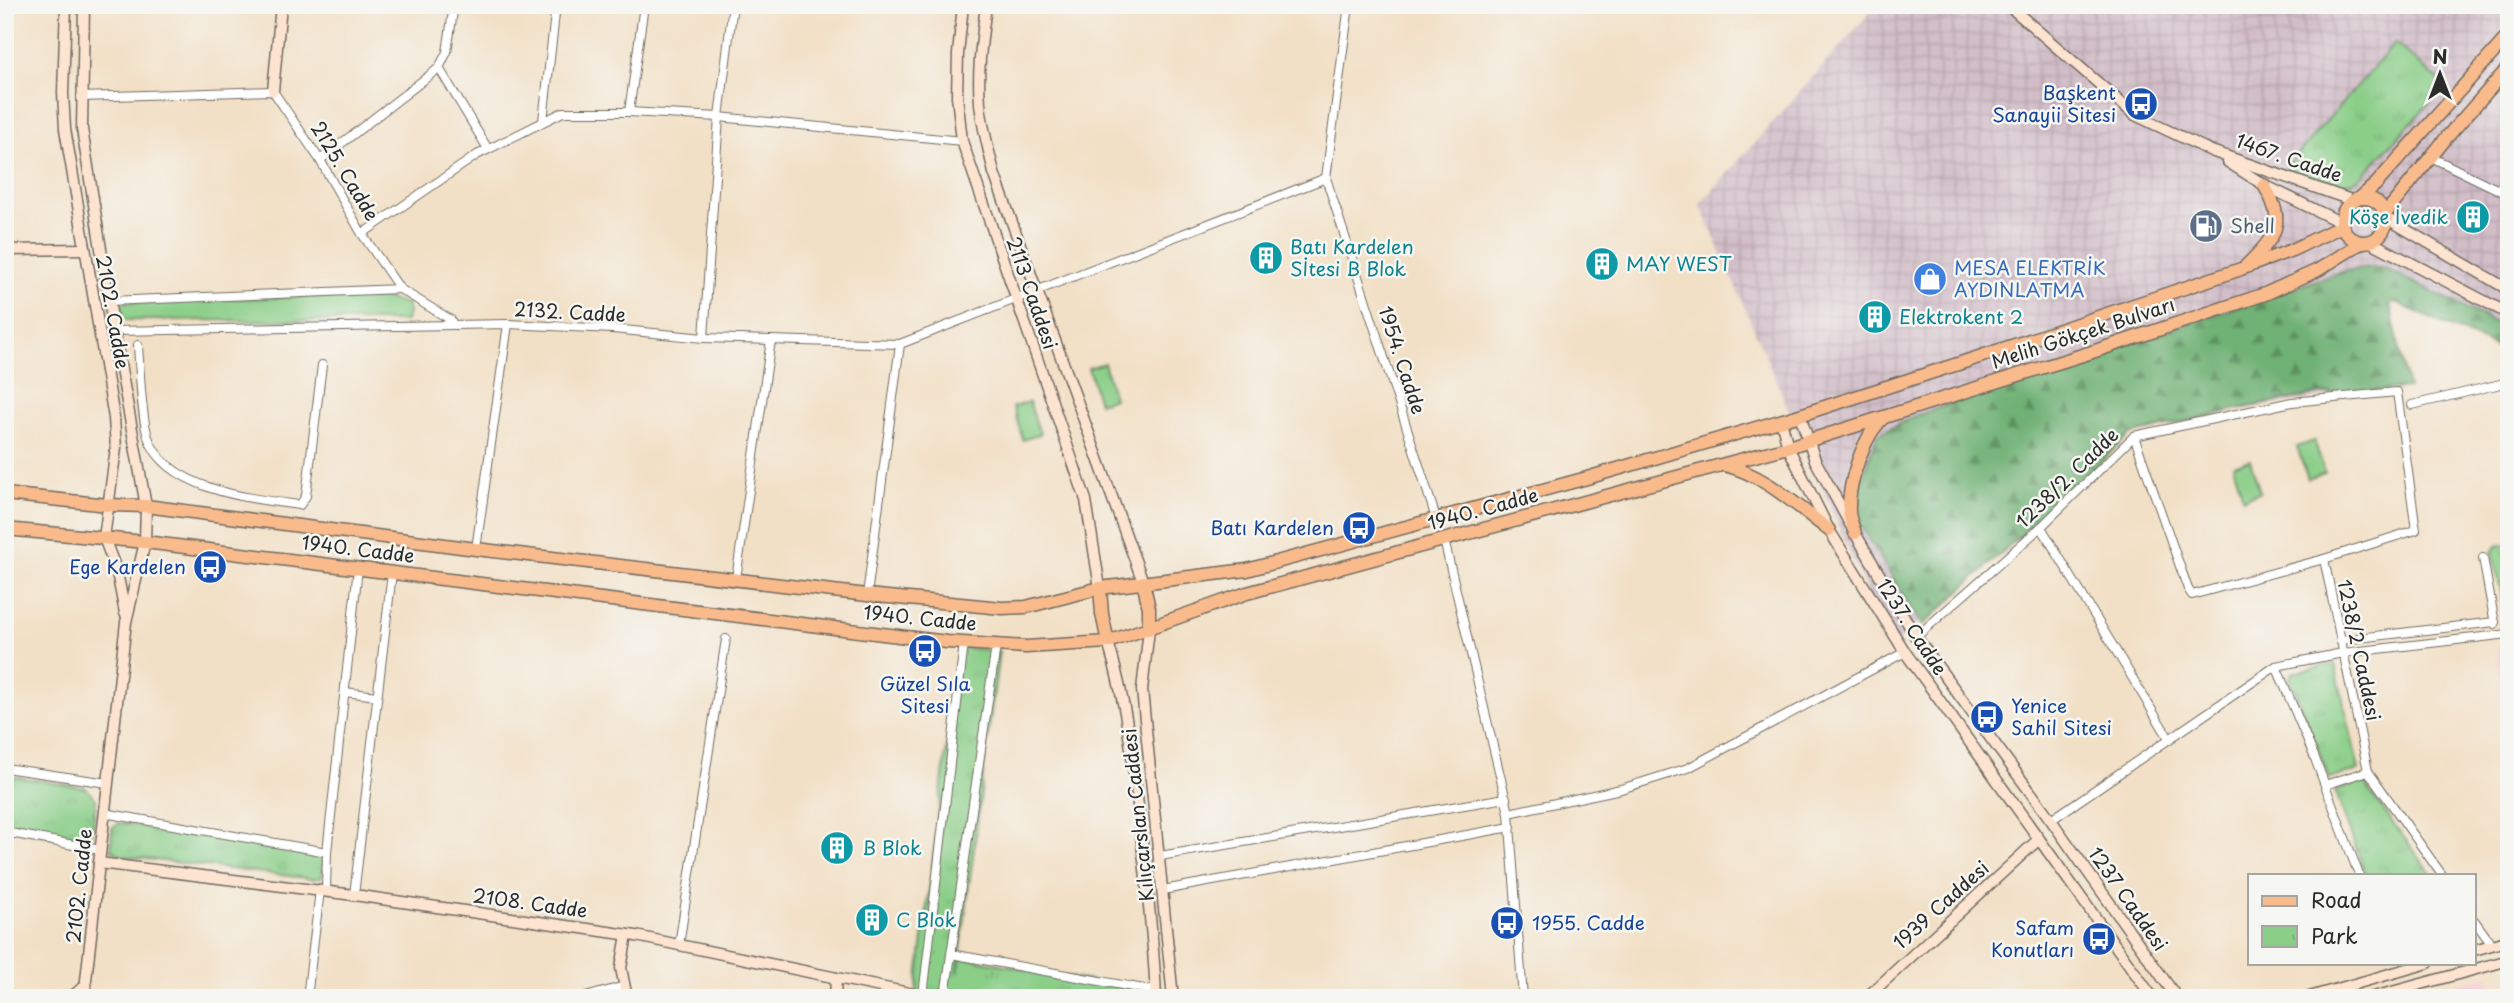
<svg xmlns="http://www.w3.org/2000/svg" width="2514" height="1003" font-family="'Playpen Sans',sans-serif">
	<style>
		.built { fill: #f7cfd5 }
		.industrial { fill: url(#industrial-grid) }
		.green { fill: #8ace88; stroke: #5a7c5a; stroke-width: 2 }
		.forest { fill: url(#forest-firs); stroke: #4d6e50; stroke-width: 2 }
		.park { fill: url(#park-tufts); stroke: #5a7c5a; stroke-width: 2 }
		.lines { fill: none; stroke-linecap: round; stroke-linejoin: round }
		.street-casing { stroke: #716a61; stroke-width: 10 }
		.secondary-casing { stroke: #716a61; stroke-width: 13 }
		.primary-casing { stroke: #716a61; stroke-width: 15 }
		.street { stroke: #fff; stroke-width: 8 }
		.secondary { stroke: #fde4d1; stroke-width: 10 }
		.primary { stroke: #fabb8c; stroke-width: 12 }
		.labels { text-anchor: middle; stroke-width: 5; stroke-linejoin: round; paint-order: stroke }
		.transit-label { font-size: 19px; fill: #164399; stroke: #f6f6f2; text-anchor: end }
		.street-label { font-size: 19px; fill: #2b2b2b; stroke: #f6f6f2 }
		.culture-label { font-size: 19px; fill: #0d838f; stroke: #f6f6f2; text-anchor: start }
		.service-label { font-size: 19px; fill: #4e5e75; stroke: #f6f6f2; text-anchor: start }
		.shop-label { font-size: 19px; fill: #366cbe; stroke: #f6f6f2; text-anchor: start }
	</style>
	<defs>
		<pattern id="industrial-grid" width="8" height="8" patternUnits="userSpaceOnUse" patternTransform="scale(1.75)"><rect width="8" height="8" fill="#d2bdc8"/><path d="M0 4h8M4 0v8" fill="none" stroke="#b4a3ac"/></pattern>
		<pattern id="forest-firs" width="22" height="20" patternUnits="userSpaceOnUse" patternTransform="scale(1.75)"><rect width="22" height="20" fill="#6fb174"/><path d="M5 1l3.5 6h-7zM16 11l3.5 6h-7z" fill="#5b905f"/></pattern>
		<pattern id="park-tufts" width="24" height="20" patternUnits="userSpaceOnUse" patternTransform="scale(1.75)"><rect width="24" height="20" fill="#8ace88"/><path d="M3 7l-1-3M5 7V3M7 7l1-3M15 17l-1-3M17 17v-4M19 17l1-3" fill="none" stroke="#77b176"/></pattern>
	</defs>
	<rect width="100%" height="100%" fill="#f6f6f2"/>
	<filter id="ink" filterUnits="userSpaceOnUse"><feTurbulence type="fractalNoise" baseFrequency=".0143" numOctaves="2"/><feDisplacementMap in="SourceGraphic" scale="14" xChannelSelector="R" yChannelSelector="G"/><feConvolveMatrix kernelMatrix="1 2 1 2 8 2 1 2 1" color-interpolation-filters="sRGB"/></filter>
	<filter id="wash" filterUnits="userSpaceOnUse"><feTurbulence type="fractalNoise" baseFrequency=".00686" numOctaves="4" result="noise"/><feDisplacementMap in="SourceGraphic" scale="28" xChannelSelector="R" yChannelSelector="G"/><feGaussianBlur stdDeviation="1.57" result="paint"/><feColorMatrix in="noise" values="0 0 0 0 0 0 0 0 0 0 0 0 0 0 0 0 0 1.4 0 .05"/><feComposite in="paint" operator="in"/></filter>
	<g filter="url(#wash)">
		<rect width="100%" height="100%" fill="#f2e0c6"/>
		<!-- built -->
		<g class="built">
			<path d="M2509,644V779L2496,646Z"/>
			<path d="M2489,976L2494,998H2425L2423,992Z"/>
		</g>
		<!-- industrial -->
		<path class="industrial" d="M1877,5H2509V340L2388,275L2402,384L2130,428L1891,647L1700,204Z"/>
		<!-- green -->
		<g class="green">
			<path d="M371,295L407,304L408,312L406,321L121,320L120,302Z"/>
			<path d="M1104,363L1114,398L1099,403L1088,368Z"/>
			<path d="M1029,402L1040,434L1023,440L1013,407Z"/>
			<path d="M2314,441L2325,473L2308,479L2297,447Z"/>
			<path d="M2250,460L2260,492L2243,498L2233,465Z"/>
		</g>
		<!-- forest -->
		<path class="forest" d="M2369,267L2386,269L2509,329V353L2394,302L2390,305L2408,388L2313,395L2238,409L2130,435L1922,626L1858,521L1854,504L1877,435L1915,416L2305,284L2345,271Z"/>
		<!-- park -->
		<g class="park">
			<path d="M2395,43L2445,86L2362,176C2338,194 2309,179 2283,171Z"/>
			<path d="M2509,544V621H2508L2492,552L2497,546Z"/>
			<path d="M959,647L999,651L958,972L961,957L1150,992V998H985L955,991L916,995Z"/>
			<path d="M2335,664L2359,770L2330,779L2290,679L2292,673Z"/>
			<path d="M5,775L86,788L96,799L91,843L5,827Z"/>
			<path d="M2366,780L2368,789L2432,875H2366L2335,791Z"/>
			<path d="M119,823L319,855L324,864L322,877L313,879L122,856L111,849L112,828Z"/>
		</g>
	</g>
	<g filter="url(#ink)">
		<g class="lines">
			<!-- street casing -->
			<g class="street-casing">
				<g id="street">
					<path d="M1333,5L1349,6"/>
					<path d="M1349,5L1326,178L1436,518"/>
					<path d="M439,68L488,149"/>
					<path d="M81,97L273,91L320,160L362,234L400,289L451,320L452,323"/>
					<path d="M629,112L644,5"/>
					<path d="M543,121L556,5"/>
					<path d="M2431,157L2509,195"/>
					<path d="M320,160L439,68L447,52L454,5"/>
					<path d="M362,234L477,155L563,112H629L719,117L962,141"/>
					<path d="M109,301L400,289"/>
					<path d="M114,331L508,324L613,329L704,338L900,344L1326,178"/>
					<path d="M704,338L719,117L733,5"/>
					<path d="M138,345C140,370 141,416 148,437C166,490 252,499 300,505L306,496L322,365"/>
					<path d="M2412,405L2509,382"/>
					<path d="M2134,436L2188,589L2192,595L2324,559"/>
					<path d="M2041,527L2170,740"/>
					<path d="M1444,540L1509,813L1523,998"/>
					<path d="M476,549L508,324"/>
					<path d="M2483,558L2495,624"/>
					<path d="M736,579L771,340"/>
					<path d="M867,595L900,344"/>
					<path d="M1916,637L2041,527L2134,436L2292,402L2397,392L2416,530L2324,559L2368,771L2442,875"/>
					<path d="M2341,640L2495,622"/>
					<path d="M2276,666L2314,756L2359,875"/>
					<path d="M345,692L377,696"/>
					<path d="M5,768L108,783"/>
					<path d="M2325,785L2368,771"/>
					<path d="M104,813L327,852"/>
					<path d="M1509,813L1621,789L1688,768L1905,652"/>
					<path d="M2051,820L2276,666L2343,653L2509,634"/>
					<path d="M5,832L100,850"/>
					<path d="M1160,856L1506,798"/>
					<path d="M1163,890L1511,827"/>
					<path d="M326,891L327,852L358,568"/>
					<path d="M354,895L392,573"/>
					<path d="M2474,920L2492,945"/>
					<path d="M679,945L726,639"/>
					<path d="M951,954L1155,991"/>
					<path d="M923,996L964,643"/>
					<path d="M945,996L996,646"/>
					<path d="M307,998L320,890"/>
					<path d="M582,998L625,986"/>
				</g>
			</g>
			<!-- secondary casing -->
			<g class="secondary-casing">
				<g id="secondary">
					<path d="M66,5L63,93L65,129L114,418L116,448L104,538L117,572L125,613"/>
					<path d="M84,5L82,129L114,331L146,506L145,542L126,622L84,998"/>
					<path d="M963,5L958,54L957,96L962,141L1086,500L1100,588"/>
					<path d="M986,5C982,38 977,70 980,103C982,127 989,150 994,173L1143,582"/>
					<path d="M2008,5L2135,115L2211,151L2354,201"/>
					<path d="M273,91L281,5"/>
					<path d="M2228,162L2264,185L2342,223"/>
					<path d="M2386,218L2509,290"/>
					<path d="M2371,242L2509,314"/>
					<path d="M5,250L85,249"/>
					<path d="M1800,415L1815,460L1855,533L1916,637L2051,820L2177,998"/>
					<path d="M1781,420L1788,447L1829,530L1905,652L2153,998"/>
					<path d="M1149,629L1142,690L1173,998"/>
					<path d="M1108,642C1128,708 1135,774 1142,843C1148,894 1154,946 1156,998"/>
					<path d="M99,863L354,895L636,936L923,996L953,998"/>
					<path d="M627,935L621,968L627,998"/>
					<path d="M2474,950L2509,940"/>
					<path d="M70,998L85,986"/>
					<path d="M835,998L836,978"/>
					<path d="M1866,998L2039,839"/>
					<path d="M2306,998L2428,963"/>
					<path d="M2370,998L2509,960"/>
				</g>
			</g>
			<!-- primary casing -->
			<g class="primary-casing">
				<g id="primary">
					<circle cx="2364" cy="220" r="22"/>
					<path d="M2360,198L2376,184L2509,35"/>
					<path d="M2385,214L2447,137L2509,67"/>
					<path d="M2246,266C2276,236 2287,224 2264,185"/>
					<path d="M1724,465C1764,474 1797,506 1829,530"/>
					<path d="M5,494L108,505L146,506L476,549L867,595L1002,608L1026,607L1100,588L1247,570L1587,478L1800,415L1964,362L2241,269L2292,250L2342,226"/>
					<path d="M5,529L145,542L947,642L1026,647L1108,642L1247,593L1788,447L2092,352L2265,294L2318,270L2361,243"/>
					<path d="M1855,533C1853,526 1849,518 1849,511C1848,483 1863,436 1884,417"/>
					<path d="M1143,582L1149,608V629"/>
					<path d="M1100,588L1102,614L1108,642"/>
				</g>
			</g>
			<!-- street -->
			<use href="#street" class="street"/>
			<!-- secondary -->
			<use href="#secondary" class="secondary"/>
			<!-- primary -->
			<use href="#primary" class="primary"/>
		</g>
	</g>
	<!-- icons -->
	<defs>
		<g id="bus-disc" transform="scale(1.75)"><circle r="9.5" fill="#1a4fb4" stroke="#f6f6f2"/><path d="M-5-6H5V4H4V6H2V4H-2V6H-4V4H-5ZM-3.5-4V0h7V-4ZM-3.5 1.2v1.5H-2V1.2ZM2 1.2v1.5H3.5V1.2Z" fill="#fff"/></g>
		<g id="building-disc" transform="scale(1.75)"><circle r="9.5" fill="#0f9aa8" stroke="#f6f6f2"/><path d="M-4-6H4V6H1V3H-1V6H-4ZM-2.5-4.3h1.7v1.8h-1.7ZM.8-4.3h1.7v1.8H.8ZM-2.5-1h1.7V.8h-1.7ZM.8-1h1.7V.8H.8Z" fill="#fff"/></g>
		<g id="fuel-disc" transform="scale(1.75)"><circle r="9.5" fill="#5c6f8a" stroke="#f6f6f2"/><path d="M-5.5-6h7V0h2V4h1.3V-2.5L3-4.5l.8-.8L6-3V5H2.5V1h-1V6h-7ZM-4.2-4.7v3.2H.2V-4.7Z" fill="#fff"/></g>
		<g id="shop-disc" transform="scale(1.75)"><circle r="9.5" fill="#3f7fe0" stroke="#f6f6f2"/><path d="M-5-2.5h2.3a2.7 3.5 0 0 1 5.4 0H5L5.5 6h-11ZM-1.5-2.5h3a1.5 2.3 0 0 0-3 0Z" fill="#fff"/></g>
	</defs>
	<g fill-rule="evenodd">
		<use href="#bus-disc" x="2141" y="104"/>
		<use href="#building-disc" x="2473" y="217"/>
		<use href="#fuel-disc" x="2206" y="226"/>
		<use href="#building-disc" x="1266" y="258"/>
		<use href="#building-disc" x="1602" y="264"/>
		<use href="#shop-disc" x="1930" y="279"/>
		<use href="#building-disc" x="1875" y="317"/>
		<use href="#bus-disc" x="1359" y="528"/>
		<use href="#bus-disc" x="210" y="567"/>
		<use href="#bus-disc" x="925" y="651"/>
		<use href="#bus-disc" x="1987" y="717"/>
		<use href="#building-disc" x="837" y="848"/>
		<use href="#building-disc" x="872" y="920"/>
		<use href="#bus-disc" x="1507" y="923"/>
		<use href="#bus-disc" x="2099" y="939"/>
	</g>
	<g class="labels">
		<!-- transit labels -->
		<g class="transit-label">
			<text x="2116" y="100">Başkent<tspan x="2116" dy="22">Sanayii Sitesi</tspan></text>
			<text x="1334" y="535">Batı Kardelen</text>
			<text x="186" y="574">Ege Kardelen</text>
			<text x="925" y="691" text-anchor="middle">Güzel Sıla<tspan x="925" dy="22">Sitesi</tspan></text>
			<text x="2011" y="713" text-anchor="start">Yenice<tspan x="2011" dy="22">Sahil Sitesi</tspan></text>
			<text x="1532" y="930" text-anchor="start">1955. Cadde</text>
			<text x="2074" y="935">Safam<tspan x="2074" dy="22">Konutları</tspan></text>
		</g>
		<!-- street labels -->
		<g class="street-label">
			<text transform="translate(2289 158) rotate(19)" y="7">1467. Cadde</text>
			<text transform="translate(345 171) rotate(59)" y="7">2125. Cadde</text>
			<text transform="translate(1032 293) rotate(71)" y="7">2113 Caddesi</text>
			<text transform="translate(113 312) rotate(80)" y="7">2102. Cadde</text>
			<text transform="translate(570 312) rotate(3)" y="7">2132. Cadde</text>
			<text transform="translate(2083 333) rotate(-18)" y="7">Melih Gökçek Bulvarı</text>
			<text transform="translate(1402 360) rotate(72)" y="7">1954. Cadde</text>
			<text transform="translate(2067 478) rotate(-44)" y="7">1238/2. Cadde</text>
			<text transform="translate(1483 509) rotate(-15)" y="7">1940. Cadde</text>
			<text transform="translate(358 549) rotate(7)" y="7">1940. Cadde</text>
			<text transform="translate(920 618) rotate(6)" y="7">1940. Cadde</text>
			<text transform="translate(1912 627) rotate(57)" y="7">1237. Cadde</text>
			<text transform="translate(2359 650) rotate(78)" y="7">1238/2 Caddesi</text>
			<text transform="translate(1138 815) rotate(-96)" y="7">Kılıçarslan Caddesi</text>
			<text transform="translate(79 886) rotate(-84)" y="7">2102. Cadde</text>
			<text transform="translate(2128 899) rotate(55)" y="7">1237 Caddesi</text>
			<text transform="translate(530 903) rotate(8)" y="7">2108. Cadde</text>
			<text transform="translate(1941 905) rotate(-42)" y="7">1939 Caddesi</text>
		</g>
		<!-- culture labels -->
		<g class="culture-label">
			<text x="2448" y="224" text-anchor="end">Köşe İvedik</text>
			<text x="1290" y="254">Batı Kardelen<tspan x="1290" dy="22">Sİtesi B Blok</tspan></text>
			<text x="1626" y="271">MAY WEST</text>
			<text x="1899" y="324">Elektrokent 2</text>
			<text x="862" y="855">B Blok</text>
			<text x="896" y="927">C Blok</text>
		</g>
		<!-- service labels -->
		<g class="service-label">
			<text x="2230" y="233">Shell</text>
		</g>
		<!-- shop labels -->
		<g class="shop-label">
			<text x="1954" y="275">MESA ELEKTRİK<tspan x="1954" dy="22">AYDINLATMA</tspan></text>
		</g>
	</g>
	<!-- margin -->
	<rect width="2514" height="1003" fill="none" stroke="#f6f6f2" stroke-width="28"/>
	<!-- legend -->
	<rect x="2248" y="874" width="228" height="91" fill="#f6f6f2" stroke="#a5a5a2" stroke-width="2"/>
	<rect x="2262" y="896" width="35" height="10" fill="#fabb8c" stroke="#a5a5a2" stroke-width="2"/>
	<text x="2311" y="908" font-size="21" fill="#2b2b2b">Road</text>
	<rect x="2262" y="926" width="35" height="21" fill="url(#park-tufts)" stroke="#a5a5a2" stroke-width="2"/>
	<text x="2311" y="944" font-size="21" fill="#2b2b2b">Park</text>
	<!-- north arrow -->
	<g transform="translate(2440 74)" stroke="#f6f6f2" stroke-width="5" paint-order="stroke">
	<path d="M0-5L12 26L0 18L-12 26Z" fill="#2b2b2b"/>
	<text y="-10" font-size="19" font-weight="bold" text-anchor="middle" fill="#2b2b2b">N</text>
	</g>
</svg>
